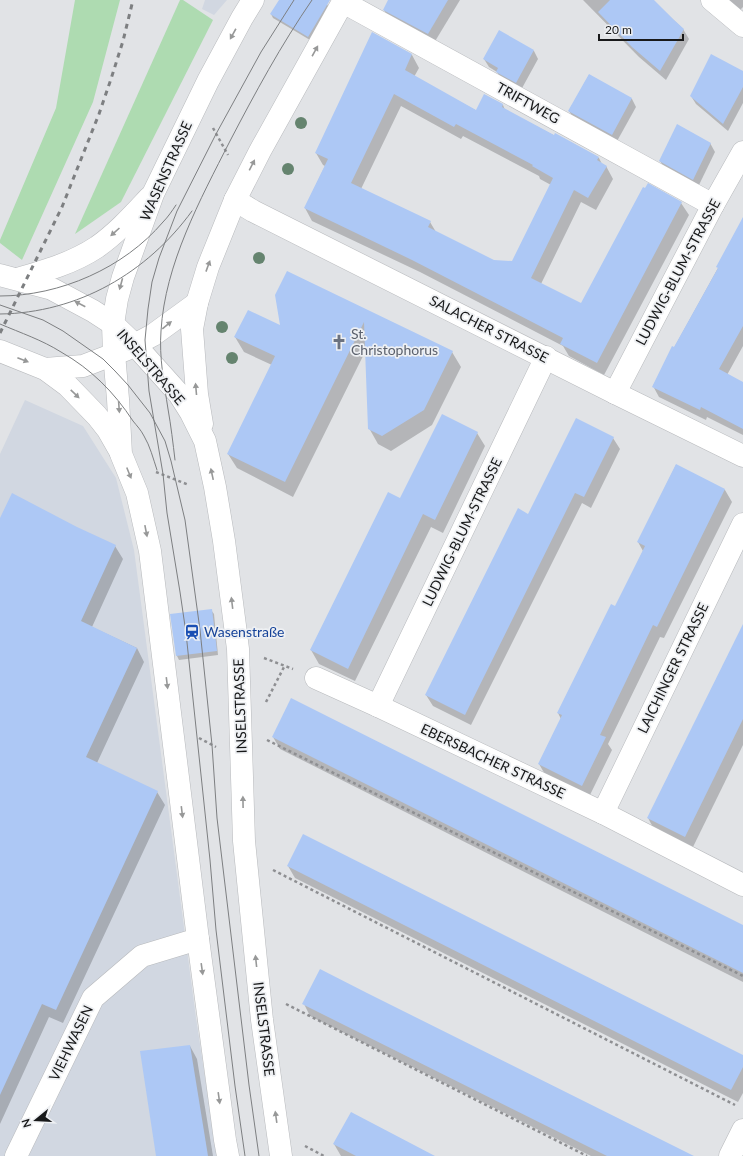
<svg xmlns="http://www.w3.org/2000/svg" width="743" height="1156" font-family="Lato,sans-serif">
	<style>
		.built { fill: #d1d7e1 }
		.green { fill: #aedbb1 }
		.shadow { fill: #0003; fill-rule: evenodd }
		.building { fill: #adc8f5; fill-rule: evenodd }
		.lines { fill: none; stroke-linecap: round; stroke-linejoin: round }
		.minor-casing { stroke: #b8babd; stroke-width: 23 }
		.tertiary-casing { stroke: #b8babd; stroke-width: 23 }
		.path { stroke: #8e8f92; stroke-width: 2.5; stroke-dasharray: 3 3; stroke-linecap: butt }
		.minor { stroke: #fff; stroke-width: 22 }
		.tertiary { stroke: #fff; stroke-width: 22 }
		.tram { stroke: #7d7f81; stroke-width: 1 }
		.rail { stroke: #7d7f81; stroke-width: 3; stroke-dasharray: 5 5; stroke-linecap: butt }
		.tree { fill: #65846f }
		.oneway { fill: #979898 }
		.labels { text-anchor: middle; stroke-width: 3.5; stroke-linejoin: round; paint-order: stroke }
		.street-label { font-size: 14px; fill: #18191a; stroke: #eef0f3 }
		.worship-label { font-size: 14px; fill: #5b616d; stroke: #eef0f3; text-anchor: start }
		.transit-label { font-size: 14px; fill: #164399; stroke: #eef0f3; text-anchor: start }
	</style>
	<rect width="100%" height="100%" fill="#e1e3e6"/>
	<!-- built -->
	<g class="built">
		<path d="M205,0H227L214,15L202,9Z"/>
		<path d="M25,400L83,426L116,478L134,550L196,1018L217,1156H0V454Z"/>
	</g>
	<!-- green -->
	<g class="green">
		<path d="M75,0H120L93,102L22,260L0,243V240L56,108Z"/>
		<path d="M180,0H183L213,20L121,202L75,234Z"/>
	</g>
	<!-- shadow -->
	<g class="shadow">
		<path d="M280,0H320L327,4L329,8L310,40L273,18L271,14Z"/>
		<path d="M390,0H460L434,43L390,20L384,10Z"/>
		<path d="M583,0H653L683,29L689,39L666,80L639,57Z"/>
		<path d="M728,0H743V7L740,10Z"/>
		<path d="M499,32L534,51L538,59L521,90L502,80L497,72L489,67L484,59Z"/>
		<path d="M373,34L412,55L419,68L414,77L477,111L485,95L503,105L505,110L555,136L599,158L602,164L606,166L613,179L596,210L581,202L541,284L582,305L646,190L681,203L689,215L604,375L569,356L563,346L420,272L312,221L305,208L325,166L323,165L316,153ZM401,106L461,139L463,136L539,176L540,179L551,185L513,262L493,261L436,232L430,222L361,189Z"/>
		<path d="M743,73V103L728,131L696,104L691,96Z"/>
		<path d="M589,75L632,99L636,107L616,143L574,119L569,111Z"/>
		<path d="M710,143L715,152L698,187L665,169L660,161Z"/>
		<path d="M743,219V346L727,375L743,383V435L707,417L706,420L659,397L653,386L718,268Z"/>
		<path d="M287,272L452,352L461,367L432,425L391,451L378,444L369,428L366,350L293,497L237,468L228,454L272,365L244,352L235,337L281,327Z"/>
		<path d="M477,433L485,446L443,533L431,527L355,681L319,664L311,650L401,500Z"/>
		<path d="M613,438L620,449L591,508L582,503L471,725L433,706L426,695L529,515Z"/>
		<path d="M676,465L725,490L732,502L664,638L660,637L608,744L612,750L589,797L546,776L539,764L561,719L558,713L616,607L643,551L638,542Z"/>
		<path d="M0,521L77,528L115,546L123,559L92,627L137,648L144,662L97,763L157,792L165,805L63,1023L49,1017L0,1124Z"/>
		<path d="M211,610L214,614L218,655L179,660L177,656L172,615Z"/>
		<path d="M743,626V745L692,849L655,831L648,818Z"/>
		<path d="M273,737L743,926V982L280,749Z"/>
		<path d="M288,866L743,1056V1093L738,1102L295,878Z"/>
		<path d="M304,1004L691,1156H591L310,1016Z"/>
		<path d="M190,1046L197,1059L213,1156H157Z"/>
		<path d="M334,1144L433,1156H341Z"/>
	</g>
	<!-- building -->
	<g class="building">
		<path d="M279,0H330L308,37L270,14Z"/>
		<path d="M388,0H448L428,34L383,10Z"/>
		<path d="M610,0H654L674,20L684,29L660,71L632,47L598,12Z"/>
		<path d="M499,30L534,50L516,83L496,72L498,68L483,59Z"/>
		<path d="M372,32L412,54L405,70L476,110L484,94L503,104L502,107L554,135L555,133L599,157L597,160L607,166L588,198L574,190L531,278L581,303L643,187L645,188L648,183L682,202L597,363L560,344L563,338L412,260L304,208L328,159L315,153ZM394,94L454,127L456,124L533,165L532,166L553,178L512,261L494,260L428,227L431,221L351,183Z"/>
		<path d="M711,54L743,71V87L723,124L690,96Z"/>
		<path d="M589,74L632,98L612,135L568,111Z"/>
		<path d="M677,124L711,143L693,180L659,161Z"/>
		<path d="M743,217V326L719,369L743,382V429L701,407L700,410L652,387L672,346L674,347L718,268L716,267Z"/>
		<path d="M287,271L453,351L424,410L382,436L368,429L364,322L285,482L227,454L275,356L234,337L248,310L280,325L275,295Z"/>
		<path d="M442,414L478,432L435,520L423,514L348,669L310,650L388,492L400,498Z"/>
		<path d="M576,418L614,437L584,497L575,493L465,715L425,695L518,508L528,514Z"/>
		<path d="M676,464L725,489L657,627L653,625L600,735L606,737L582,786L538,764L562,715L557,713L611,604L615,606L645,546L637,542Z"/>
		<path d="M12,493L77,527L116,545L81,621L137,648L86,757L158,791L56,1010L42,1004L0,1095V518Z"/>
		<path d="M212,609L217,651L176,656L170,614Z"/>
		<path d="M743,624V719L685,837L647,818Z"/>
		<path d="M291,698L743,925V973L272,737Z"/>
		<path d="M303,834L743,1055V1067L731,1090L287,866Z"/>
		<path d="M320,969L367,993L694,1156H607L302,1004Z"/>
		<path d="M190,1045L208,1156H156L140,1051Z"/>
		<path d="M351,1112L435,1156H356L333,1144Z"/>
	</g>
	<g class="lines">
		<!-- minor casing -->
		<g class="minor-casing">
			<g id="minor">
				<path d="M712,0L743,26"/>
				<path d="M343,2L713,205"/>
				<path d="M235,200L253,211L615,393L743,456"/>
				<path d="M615,393L713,205L743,152"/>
				<path d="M316,678L378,706L603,813L743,885"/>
				<path d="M378,706L546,357"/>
				<path d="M603,813L743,524"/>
				<path d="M16,1156L93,998L142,956L198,939"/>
				<path d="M730,1156L743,1130"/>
			</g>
		</g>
		<!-- tertiary casing -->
		<g class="tertiary-casing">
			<g id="tertiary">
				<path d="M0,275L52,289L93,311L113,324L135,345L179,394L191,413L205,441L215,487L224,541L238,649L244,841L262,1020L281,1156"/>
				<path d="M17,279C45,271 73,263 97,247C117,233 133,215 149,198"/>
				<path d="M0,351L45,369L68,386L97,416L108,430L120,451"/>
				<path d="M45,369L83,366L125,350L153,335L197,303"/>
				<path d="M202,424L197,394L192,329L197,303L208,267L235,200L260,151L344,0"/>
				<path d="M228,1156L225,1140L198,939L150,551L137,493L121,454L118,399L114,354L113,324L117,299L123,277L153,194L208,81L242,18L253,0"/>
			</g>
		</g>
		<!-- path -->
		<g class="path">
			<path d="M213,128L228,155"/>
			<path d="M156,472L189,485"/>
			<path d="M264,658L293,669"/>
			<path d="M266,702L285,665"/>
			<path d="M199,738L216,747"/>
			<path d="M267,740L743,976"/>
			<path d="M273,870L735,1105"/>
			<path d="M286,1004L587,1156"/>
			<path d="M305,1146L324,1156"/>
		</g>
		<!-- minor -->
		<use href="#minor" class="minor"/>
		<!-- tertiary -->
		<use href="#tertiary" class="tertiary"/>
		<!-- tram -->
		<g class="tram">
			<path d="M0,296C60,296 124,268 163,222C168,217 172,211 176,205"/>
			<path d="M0,305L43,320L63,331L103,359L115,371L128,385L150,413L165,441L171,461L185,520L200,630L212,745L217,818L249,1085L259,1156"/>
			<path d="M0,314C78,313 147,273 192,211"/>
			<path d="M0,324C21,333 42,340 61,352C91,369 114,392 133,421C137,426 141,430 144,436C150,446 153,458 157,470"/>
			<path d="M175,460C173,443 171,426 168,409C164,383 159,357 161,331C165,264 200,200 230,141C255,93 281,45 312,0"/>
			<path d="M245,1156L235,1086L216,930L210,860L186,633L180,592L167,513L163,474L149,391L145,340L148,309L152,282L159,258L177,211L216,134L261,52L294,0"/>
		</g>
		<!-- rail -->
		<path class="rail" d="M0,333L62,207L99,114L111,79L123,41L133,0"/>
	</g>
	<!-- trees -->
	<g class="tree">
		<circle cx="301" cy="123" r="6"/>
		<circle cx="288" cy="169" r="6"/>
		<circle cx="259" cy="258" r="6"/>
		<circle cx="222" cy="327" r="6"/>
		<circle cx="232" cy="358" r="6"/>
	</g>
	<!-- one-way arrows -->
	<defs><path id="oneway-solid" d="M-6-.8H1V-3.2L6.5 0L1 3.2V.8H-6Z"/></defs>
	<g class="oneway">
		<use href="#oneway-solid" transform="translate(233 34) rotate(119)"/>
		<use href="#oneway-solid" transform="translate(315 51) rotate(-61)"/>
		<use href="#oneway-solid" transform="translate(252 165) rotate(-63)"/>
		<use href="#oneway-solid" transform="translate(115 232) rotate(138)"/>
		<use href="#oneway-solid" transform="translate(208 266) rotate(-70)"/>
		<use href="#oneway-solid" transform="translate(121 284) rotate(105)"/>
		<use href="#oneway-solid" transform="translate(80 304) rotate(-153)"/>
		<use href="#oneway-solid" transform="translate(167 325) rotate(-39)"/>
		<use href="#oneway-solid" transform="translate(23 360) rotate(21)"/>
		<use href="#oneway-solid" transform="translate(196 389) rotate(-95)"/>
		<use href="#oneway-solid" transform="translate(75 394) rotate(44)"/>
		<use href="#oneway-solid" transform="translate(119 407) rotate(86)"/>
		<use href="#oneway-solid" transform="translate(129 473) rotate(68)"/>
		<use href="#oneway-solid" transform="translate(212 474) rotate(-102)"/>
		<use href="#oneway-solid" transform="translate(146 531) rotate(79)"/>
		<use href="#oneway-solid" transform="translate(232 603) rotate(-97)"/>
		<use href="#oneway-solid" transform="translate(167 683) rotate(83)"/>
		<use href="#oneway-solid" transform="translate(243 802) rotate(-91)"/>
		<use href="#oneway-solid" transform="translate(182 812) rotate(83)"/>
		<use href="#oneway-solid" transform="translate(256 961) rotate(-96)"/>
		<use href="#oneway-solid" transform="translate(202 969) rotate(82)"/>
		<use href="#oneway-solid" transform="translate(219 1098) rotate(82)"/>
		<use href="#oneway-solid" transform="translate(276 1117) rotate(-98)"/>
	</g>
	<!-- icons -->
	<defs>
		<g id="church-bare" transform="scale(1.2)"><path d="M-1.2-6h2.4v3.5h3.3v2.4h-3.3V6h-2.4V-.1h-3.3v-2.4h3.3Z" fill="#6b7280" stroke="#eef0f3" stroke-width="2.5" paint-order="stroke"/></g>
		<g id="station-bare" transform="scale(1.2)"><path d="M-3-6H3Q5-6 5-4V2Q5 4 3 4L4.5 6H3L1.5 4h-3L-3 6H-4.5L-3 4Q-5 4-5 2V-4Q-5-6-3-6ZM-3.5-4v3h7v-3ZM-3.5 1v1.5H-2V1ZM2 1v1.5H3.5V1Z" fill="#1a4fb4" stroke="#eef0f3" stroke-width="2.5" paint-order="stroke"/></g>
	</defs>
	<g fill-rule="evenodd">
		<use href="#church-bare" x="339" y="342"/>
		<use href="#station-bare" x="192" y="632"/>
	</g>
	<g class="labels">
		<!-- street labels -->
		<g class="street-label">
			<text transform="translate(528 103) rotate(29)" y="5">TRIFTWEG</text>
			<text transform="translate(166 171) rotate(-66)" y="5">WASENSTRASSE</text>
			<text transform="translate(678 272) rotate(-62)" y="5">LUDWIG-BLUM-STRASSE</text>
			<text transform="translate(489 329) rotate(27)" y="5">SALACHER STRASSE</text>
			<text transform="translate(151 367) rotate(49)" y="5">INSELSTRASSE</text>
			<text transform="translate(462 532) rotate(-64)" y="5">LUDWIG-BLUM-STRASSE</text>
			<text transform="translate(673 668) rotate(-64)" y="5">LAICHINGER STRASSE</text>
			<text transform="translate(240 706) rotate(-92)" y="5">INSELSTRASSE</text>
			<text transform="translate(493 761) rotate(25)" y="5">EBERSBACHER STRASSE</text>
			<text transform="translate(264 1029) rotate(83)" y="5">INSELSTRASSE</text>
			<text transform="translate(71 1043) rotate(-64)" y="5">VIEHWASEN</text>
		</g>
		<!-- worship labels -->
		<g class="worship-label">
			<text x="351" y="339">St.<tspan x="351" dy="16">Christophorus</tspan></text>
		</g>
		<!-- transit labels -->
		<g class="transit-label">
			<text x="204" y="637">Wasenstraße</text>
		</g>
	</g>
	<!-- north arrow -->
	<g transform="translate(36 1120) rotate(252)" stroke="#eef0f3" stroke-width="3" paint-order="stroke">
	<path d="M0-3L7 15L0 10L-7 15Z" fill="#18191a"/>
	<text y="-6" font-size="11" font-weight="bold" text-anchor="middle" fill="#18191a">N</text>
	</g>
	<!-- scale -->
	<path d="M599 34v6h84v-6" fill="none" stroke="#18191a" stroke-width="2"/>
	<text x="605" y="34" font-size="12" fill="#18191a" stroke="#eef0f3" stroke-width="3" paint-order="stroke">20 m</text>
</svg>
